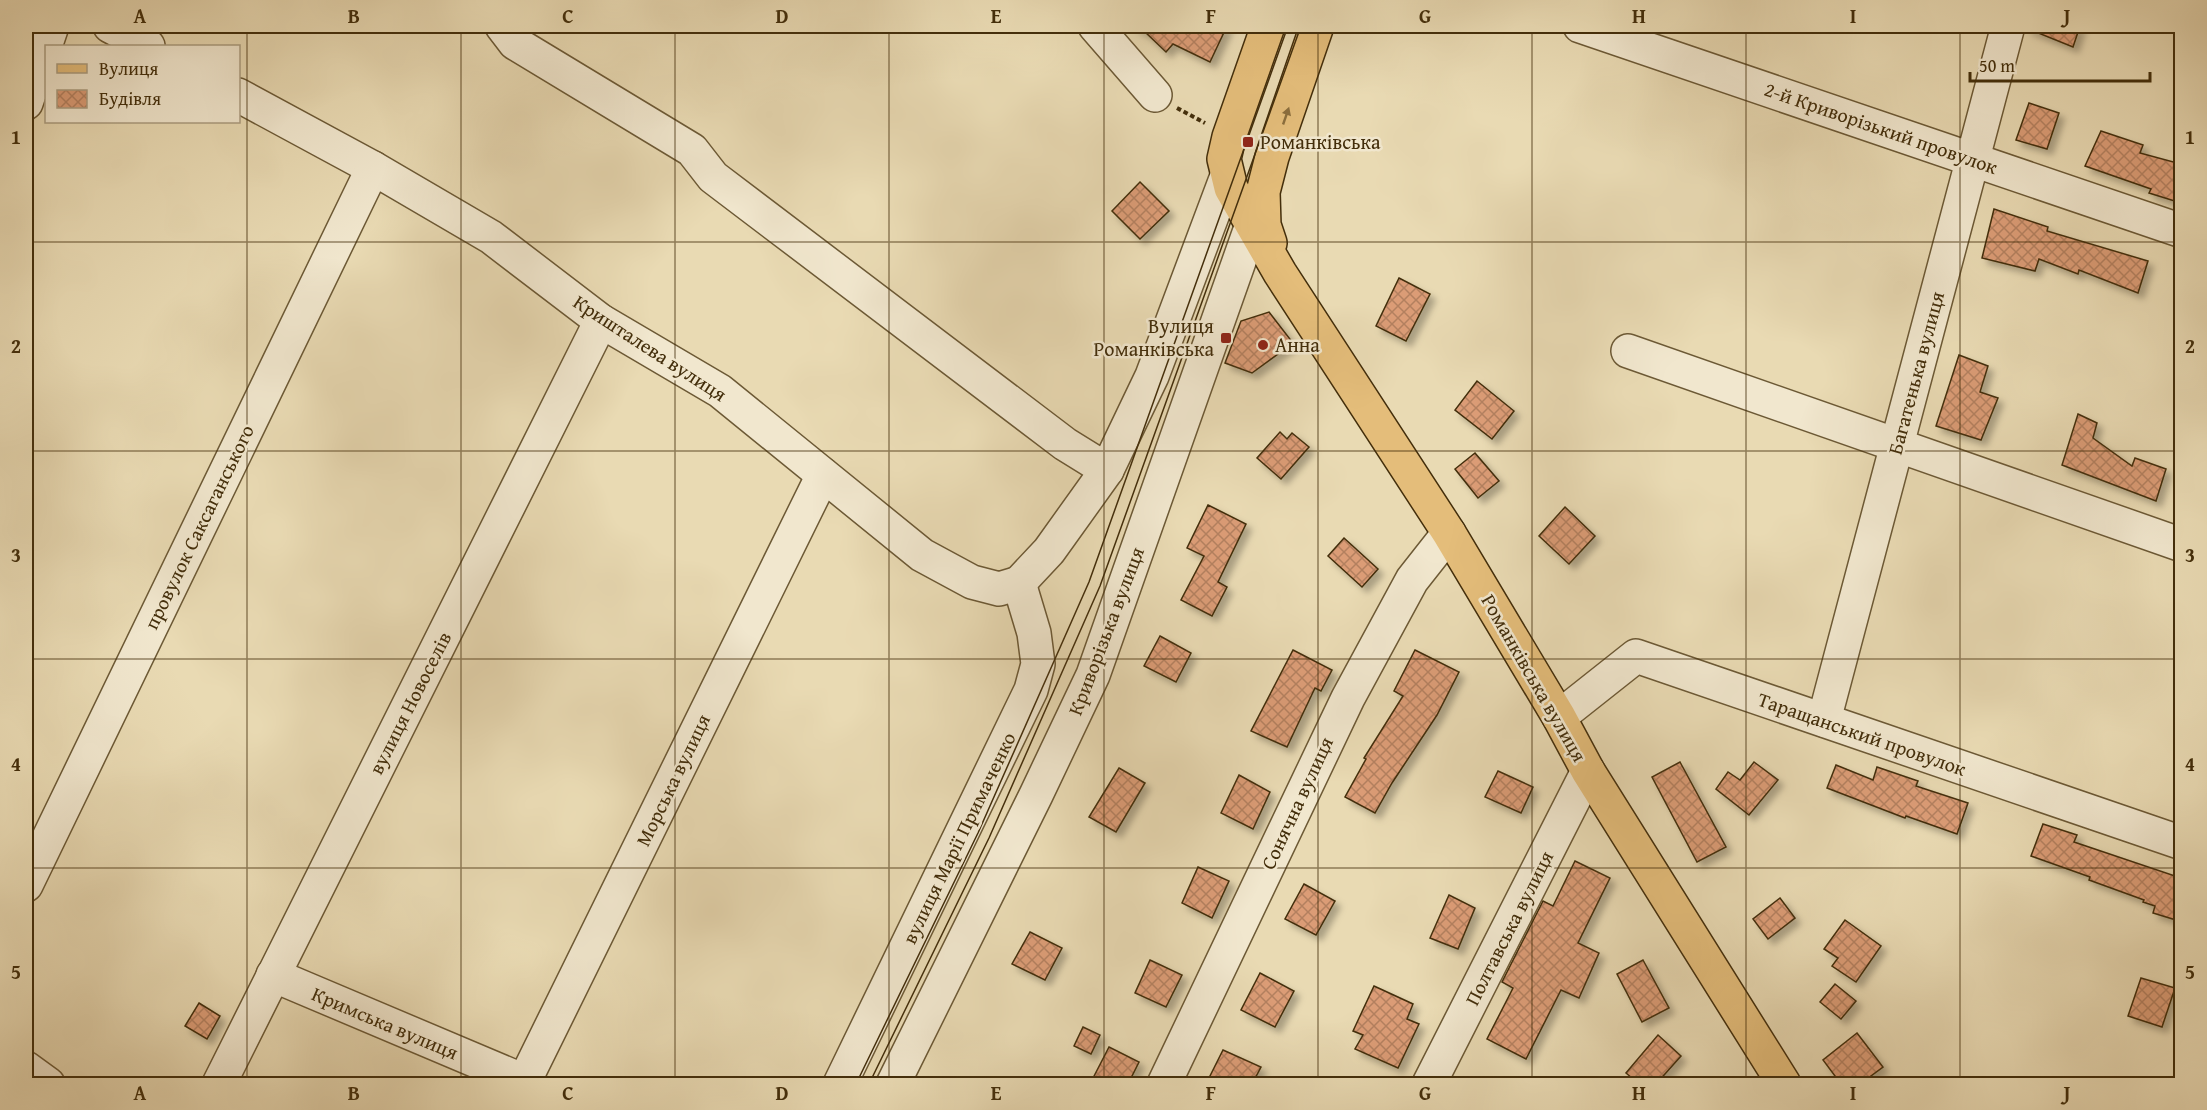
<svg xmlns="http://www.w3.org/2000/svg" width="2207" height="1110" font-family="'Gentium Book Plus',serif">
	<style>
		.building { fill: url(#building-cross-hatch); stroke: #432e0b; stroke-width: 1.5; filter: url(#shadow) }
		.lines { fill: none; stroke-linecap: round; stroke-linejoin: round }
		.minor-casing { stroke: #6c5935; stroke-width: 36 }
		.major-casing { stroke: #432e0b; stroke-width: 36 }
		.path { stroke: #432e0b; stroke-width: 4; stroke-dasharray: 4.5 3; stroke-linecap: butt }
		.minor { stroke: #f1e7ce; stroke-width: 33 }
		.major { stroke: #e4bd7a; stroke-width: 33 }
		.tram { stroke: #432e0b; stroke-width: 1.5 }
		.oneway { fill: #8b6e3d }
		.grid { fill: none; stroke: #432e0b; stroke-width: 1.5; stroke-opacity: 0.55 }
		.poi-dot { fill: #8f2418; stroke: #f1e7ce; stroke-width: 2 }
		.labels { text-anchor: middle; stroke-width: 5; stroke-linejoin: round; paint-order: stroke }
		.street-label { font-size: 20px; fill: #432e0b; stroke: #f1e7ce }
		.poi-label { font-size: 20px; fill: #432e0b; stroke: #f1e7ce; text-anchor: start }
		.neatline { fill: none; stroke: #432e0b; stroke-width: 2 }
		.grid-label { font-size: 20px; text-anchor: middle; font-weight: bold; fill: #432e0b }
	</style>
	<defs>
		<pattern id="building-cross-hatch" width="8" height="8" patternUnits="userSpaceOnUse" patternTransform="scale(1.5)"><rect width="8" height="8" fill="#db9c76"/><path d="M0 0l8 8M0 8l8-8" fill="none" stroke="#b3805f"/></pattern>
		<filter id="shadow"><feDropShadow dx="5.5" dy="5.5" stdDeviation="3" flood-color="#0004"/></filter>
	</defs>
	<rect width="100%" height="100%" fill="#e9dab3"/>
	<filter id="stains"><feTurbulence type="fractalNoise" baseFrequency=".00333" numOctaves="4"/><feColorMatrix values="0 0 0 0 .2 0 0 0 0 .09 0 0 0 0 .02 0 0 0 .5 -.17"/></filter>
	<radialGradient id="worn" r=".72"><stop offset=".6" stop-color="#630" stop-opacity="0"/><stop offset="1" stop-color="#630" stop-opacity=".3"/></radialGradient>
	<!-- building -->
	<g class="building">
		<path d="M1132,26H1227L1210,62L1173,44L1166,52L1145,32Z"/>
		<path d="M2026,26H2080L2073,47L2026,28Z"/>
		<path d="M2029,103L2059,113L2047,149L2016,140Z"/>
		<path d="M2101,131L2143,145L2140,153L2181,164V203L2149,193L2151,189L2085,166Z"/>
		<path d="M1140,182L1169,211L1140,239L1112,211Z"/>
		<path d="M1994,209L2048,227L2047,231L2148,261L2138,293L2079,270L2078,274L2039,259L2035,271L1982,258Z"/>
		<path d="M1399,278L1430,294L1406,341L1376,326Z"/>
		<path d="M1269,312L1293,343L1252,373L1225,363L1241,321Z"/>
		<path d="M1959,355L1988,366L1980,392L1998,398L1981,440L1936,426Z"/>
		<path d="M1477,381L1514,411L1492,439L1455,410Z"/>
		<path d="M2078,414L2097,423L2093,438L2132,466L2135,458L2166,469L2156,501L2062,465Z"/>
		<path d="M1280,432L1287,439L1292,433L1309,447L1281,479L1257,458Z"/>
		<path d="M1475,453L1499,481L1478,498L1455,469Z"/>
		<path d="M1208,505L1246,524L1218,582L1227,587L1212,616L1181,600L1204,556L1187,548Z"/>
		<path d="M1565,507L1595,536L1569,564L1539,536Z"/>
		<path d="M1344,538L1378,569L1362,587L1328,556Z"/>
		<path d="M1160,636L1191,653L1176,682L1144,666Z"/>
		<path d="M1293,650L1332,670L1321,691L1315,688L1287,747L1251,731Z"/>
		<path d="M1415,650L1459,672L1437,715L1392,783L1375,813L1345,797L1366,759L1364,758L1403,696L1394,691Z"/>
		<path d="M1680,762L1726,847L1697,862L1652,777Z"/>
		<path d="M1754,762L1778,780L1749,815L1716,789L1728,772L1740,780Z"/>
		<path d="M1836,765L1873,780L1877,767L1918,781L1916,786L1968,803L1957,834L1906,816L1905,818L1827,788Z"/>
		<path d="M1119,768L1145,783L1116,832L1089,817Z"/>
		<path d="M1498,771L1533,787L1521,813L1485,797Z"/>
		<path d="M1239,775L1270,792L1253,829L1221,813Z"/>
		<path d="M2043,824L2077,835L2074,842L2181,878V905L2176,920L2153,913L2155,906L2143,902L2144,900L2089,880L2090,877L2031,856Z"/>
		<path d="M1575,861L1610,878L1578,943L1599,953L1579,998L1561,990L1526,1059L1487,1039L1513,988L1502,982L1543,901L1553,906Z"/>
		<path d="M1198,867L1229,881L1212,918L1182,903Z"/>
		<path d="M1304,884L1335,901L1316,935L1285,919Z"/>
		<path d="M1449,895L1475,908L1458,949L1430,938Z"/>
		<path d="M1780,898L1795,918L1768,939L1753,919Z"/>
		<path d="M1845,920L1881,946L1856,982L1832,966L1838,958L1824,949Z"/>
		<path d="M1030,932L1062,948L1045,980L1012,964Z"/>
		<path d="M1150,960L1182,975L1166,1007L1135,993Z"/>
		<path d="M1643,960L1669,1008L1642,1022L1617,974Z"/>
		<path d="M1260,973L1294,991L1275,1027L1241,1010Z"/>
		<path d="M2141,978L2175,988L2162,1027L2128,1016Z"/>
		<path d="M1835,984L1856,1001L1841,1019L1820,1002Z"/>
		<path d="M1374,986L1413,1004L1407,1019L1419,1024L1398,1068L1355,1049L1363,1035L1353,1031Z"/>
		<path d="M199,1003L220,1016L207,1039L185,1026Z"/>
		<path d="M1083,1027L1100,1035L1091,1054L1074,1046Z"/>
		<path d="M1857,1033L1883,1067L1860,1084H1841L1823,1060Z"/>
		<path d="M1658,1035L1681,1056L1656,1084H1639L1626,1073Z"/>
		<path d="M1109,1047L1139,1062L1128,1084H1090Z"/>
		<path d="M1223,1050L1261,1067L1252,1084H1206Z"/>
	</g>
	<g class="lines">
		<!-- minor casing -->
		<g class="minor-casing">
			<g id="minor">
				<path d="M110,26L148,46"/>
				<path d="M502,26L515,43L692,150L713,177L1065,444L1107,470"/>
				<path d="M1095,26L1155,95"/>
				<path d="M1580,26L2182,231"/>
				<path d="M238,95L373,168L491,237L601,321L720,391L922,555L972,582L999,589L1019,583"/>
				<path d="M26,103L52,26"/>
				<path d="M1628,351L2182,545"/>
				<path d="M1019,583L1049,551L1107,470L1152,376L1227,176"/>
				<path d="M1559,717L1636,656L2182,843"/>
				<path d="M1824,720L2008,26"/>
				<path d="M26,885L373,168"/>
				<path d="M273,975L531,1084"/>
				<path d="M26,1068L48,1084"/>
				<path d="M219,1084L601,321"/>
				<path d="M523,1084L823,475"/>
				<path d="M840,1084L1031,690L1038,664L1034,633L1019,583"/>
				<path d="M893,1084L1036,795L1093,675L1260,202"/>
				<path d="M1164,1084L1348,698L1412,580L1449,533"/>
				<path d="M1429,1084L1588,771"/>
			</g>
		</g>
		<!-- major casing -->
		<g class="major-casing">
			<g id="major">
				<path d="M1268,26L1229,137L1224,159L1231,188L1280,273L1449,533L1559,717L1588,771L1784,1084"/>
				<path d="M1270,243L1264,225L1263,192L1272,157L1317,26"/>
			</g>
		</g>
		<!-- path -->
		<path class="path" d="M1177,108L1205,123"/>
		<!-- minor -->
		<use href="#minor" class="minor"/>
		<!-- major -->
		<use href="#major" class="major"/>
		<!-- tram -->
		<g class="tram">
			<path d="M856,1084L978,833L1089,582L1288,26"/>
			<path d="M869,1084L989,838L1100,586L1301,26"/>
		</g>
	</g>
	<!-- one-way arrows -->
	<defs><path id="oneway-solid" d="M-6-.8H1V-3.2L6.5 0L1 3.2V.8H-6Z" transform="scale(1.5)"/></defs>
	<use class="oneway" href="#oneway-solid" transform="translate(1286 116) rotate(-71)"/>
	<!-- grid -->
	<path class="grid" d="M247,26V1084M461,26V1084M675,26V1084M889,26V1084M1104,26V1084M1318,26V1084M1532,26V1084M1746,26V1084M1960,26V1084M26,242H2182M26,451H2182M26,659H2182M26,868H2182"/>
	<!-- markers -->
	<g class="poi-dot">
		<rect x="1242" y="136" width="12" height="12" rx="3"/>
		<rect x="1220" y="332" width="12" height="12" rx="3"/>
		<circle cx="1263" cy="345" r="6"/>
	</g>
	<g class="labels">
		<!-- street labels -->
		<g class="street-label">
			<text transform="translate(1881 128) rotate(19)" y="7">2-й Криворізький провулок</text>
			<text transform="translate(650 348) rotate(33)" y="7">Кришталева вулиця</text>
			<text transform="translate(1916 373) rotate(-75)" y="7">Багатенька вулиця</text>
			<text transform="translate(199 527) rotate(-64)" y="7">провулок Саксаганського</text>
			<text transform="translate(1106 631) rotate(-69)" y="7">Криворізька вулиця</text>
			<text transform="translate(1534 678) rotate(60)" y="7">Романківська вулиця</text>
			<text transform="translate(410 703) rotate(-63)" y="7">вулиця Новоселів</text>
			<text transform="translate(1862 734) rotate(19)" y="7">Таращанський провулок</text>
			<text transform="translate(673 780) rotate(-64)" y="7">Морська вулиця</text>
			<text transform="translate(1297 803) rotate(-65)" y="7">Сонячна вулиця</text>
			<text transform="translate(959 838) rotate(-64)" y="7">вулиця Марії Примаченко</text>
			<text transform="translate(1509 928) rotate(-63)" y="7">Полтавська вулиця</text>
			<text transform="translate(385 1023) rotate(23)" y="7">Кримська вулиця</text>
		</g>
		<!-- poi labels -->
		<g class="poi-label">
			<text x="1260" y="149">Романківська</text>
			<text x="1214" y="333" text-anchor="end">Вулиця<tspan x="1214" dy="23">Романківська</tspan></text>
			<text x="1275" y="352">Анна</text>
		</g>
	</g>
	<!-- margin -->
	<rect width="2207" height="1110" fill="none" stroke="#e9dab3" stroke-width="66"/>
	<!-- legend -->
	<rect x="45" y="45" width="195" height="78" fill="#f1e7ce" stroke="#ab9d80" stroke-width="1.5"/>
	<rect x="57" y="64" width="30" height="9" fill="#e4bd7a" stroke="#ab9d80" stroke-width="1.5"/>
	<text x="99" y="75" font-size="18" fill="#432e0b">Вулиця</text>
	<rect x="57" y="90" width="30" height="18" fill="url(#building-cross-hatch)" stroke="#ab9d80" stroke-width="1.5"/>
	<text x="99" y="105" font-size="18" fill="#432e0b">Будівля</text>
	<!-- scale -->
	<path d="M1970 72v9h180v-9" fill="none" stroke="#432e0b" stroke-width="3"/>
	<text x="1979" y="72" font-size="18" fill="#432e0b" stroke="#f1e7ce" stroke-width="4.5" paint-order="stroke">50 m</text>
	<rect x="33" y="33" width="2141" height="1044" class="neatline"/>
	<g class="grid-label">
		<text x="140" y="23">A</text>
		<text x="354" y="23">B</text>
		<text x="568" y="23">C</text>
		<text x="782" y="23">D</text>
		<text x="996" y="23">E</text>
		<text x="1211" y="23">F</text>
		<text x="1425" y="23">G</text>
		<text x="1639" y="23">H</text>
		<text x="1853" y="23">I</text>
		<text x="2067" y="23">J</text>
		<text x="16" y="144">1</text>
		<text x="2190" y="144">1</text>
		<text x="16" y="353">2</text>
		<text x="2190" y="353">2</text>
		<text x="16" y="562">3</text>
		<text x="2190" y="562">3</text>
		<text x="16" y="771">4</text>
		<text x="2190" y="771">4</text>
		<text x="16" y="979">5</text>
		<text x="2190" y="979">5</text>
		<text x="140" y="1100">A</text>
		<text x="354" y="1100">B</text>
		<text x="568" y="1100">C</text>
		<text x="782" y="1100">D</text>
		<text x="996" y="1100">E</text>
		<text x="1211" y="1100">F</text>
		<text x="1425" y="1100">G</text>
		<text x="1639" y="1100">H</text>
		<text x="1853" y="1100">I</text>
		<text x="2067" y="1100">J</text>
	</g>
	<rect width="100%" height="100%" filter="url(#stains)"/>
	<rect width="100%" height="100%" fill="url(#worn)"/>
</svg>
